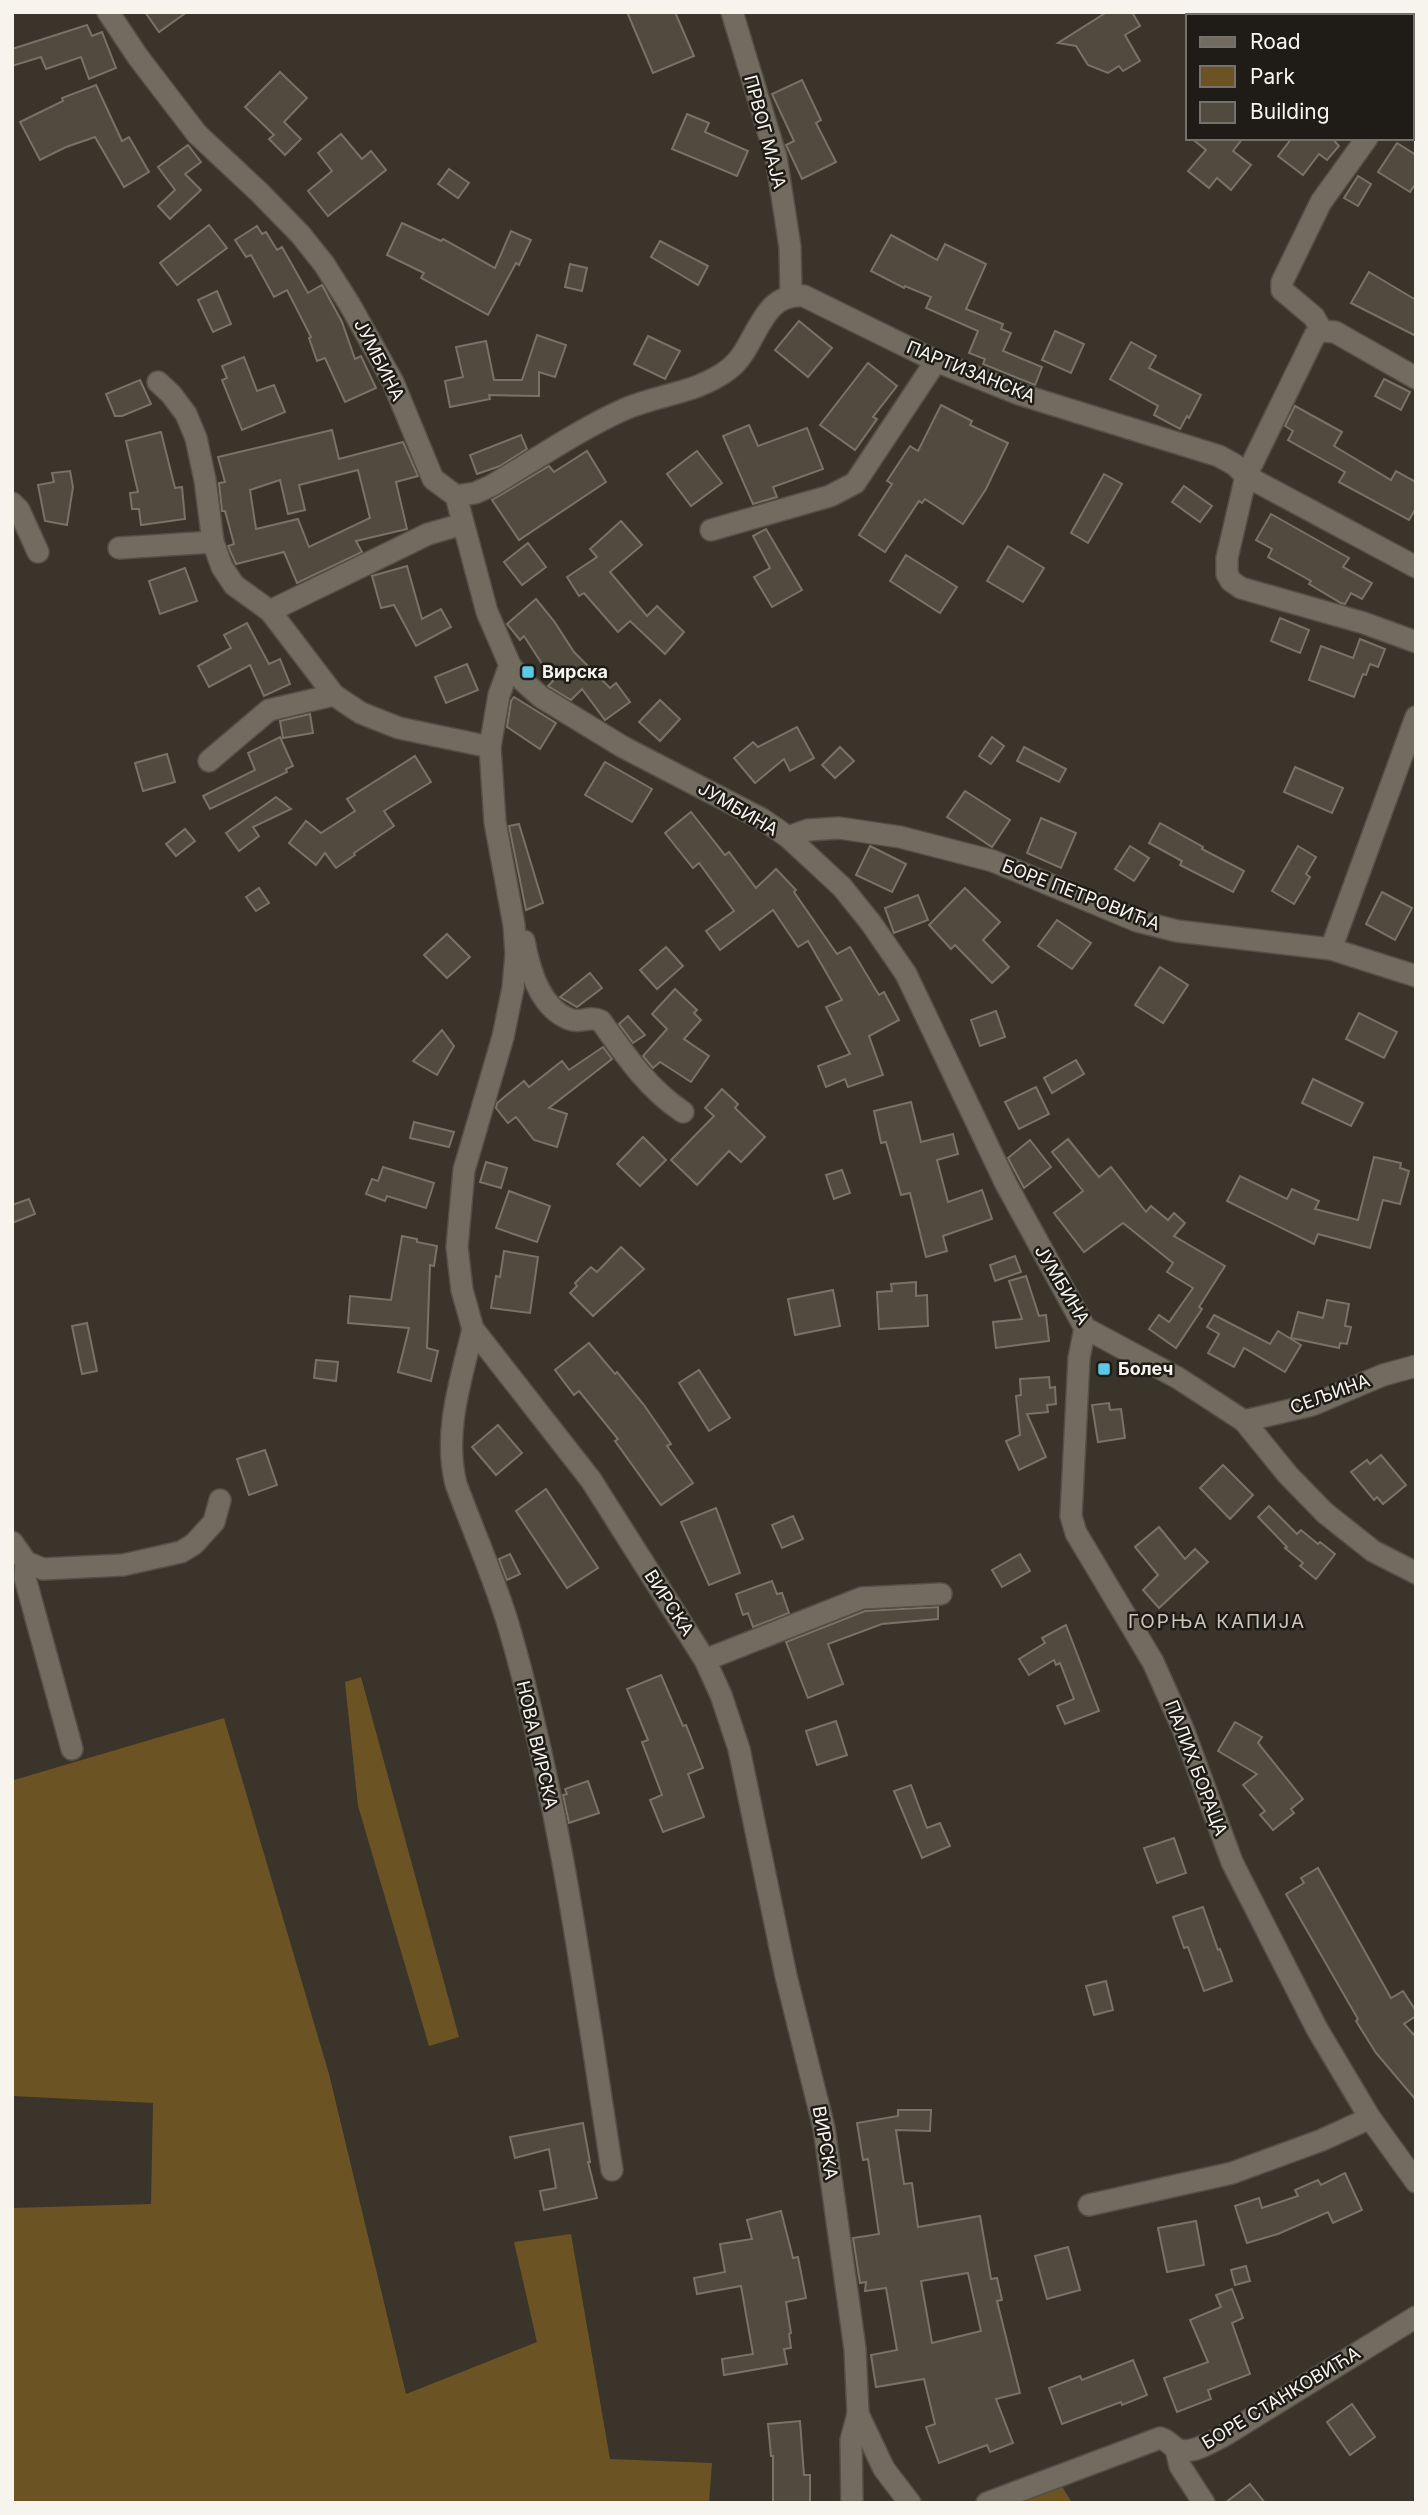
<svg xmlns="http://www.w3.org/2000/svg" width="1428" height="2515" font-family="Inter,sans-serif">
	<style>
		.green { fill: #6c5324 }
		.building { fill: #504a3f; stroke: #797267; stroke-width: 2; fill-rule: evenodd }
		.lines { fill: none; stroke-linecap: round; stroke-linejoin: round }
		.minor-casing { stroke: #545047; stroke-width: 24 }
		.minor { stroke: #726c60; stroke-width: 21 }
		.poi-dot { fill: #5dc7e8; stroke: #1f1c18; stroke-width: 2.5 }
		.labels { text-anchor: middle; stroke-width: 5; stroke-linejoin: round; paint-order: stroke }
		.street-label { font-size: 18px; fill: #f7f3ed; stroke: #1f1c18 }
		.poi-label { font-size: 18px; font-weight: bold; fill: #f7f3ed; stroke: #1f1c18; text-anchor: start }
		.neighbourhood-label { font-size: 19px; letter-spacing: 2px; fill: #ccc5b8; stroke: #1f1c18 }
	</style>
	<rect width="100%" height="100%" fill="#3a342a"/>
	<!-- green -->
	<g class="green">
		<path d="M361,1677L459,2037L429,2046L358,1806L345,1682Z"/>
		<path d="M224,1718L329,2074L406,2394L537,2342L514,2242L571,2234L610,2459L712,2463L709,2503H12V2208L151,2204L153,2103L12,2096V1777L14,1780Z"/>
		<path d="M1060,2483L1072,2503H1005Z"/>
	</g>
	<!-- building -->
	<g class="building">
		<path d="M145,12H187L159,32Z"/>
		<path d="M627,12H675L694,56L653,73Z"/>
		<path d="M1107,12H1132L1140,26L1125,35L1140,61L1123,71L1119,66L1108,73L1088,65L1076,46L1058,43Z"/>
		<path d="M87,25L92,36L102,32L116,68L89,79L81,57L46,69L41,57L12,66V49Z"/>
		<path d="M280,72L307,98L284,122L301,139L285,155L269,139L274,135L245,107Z"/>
		<path d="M802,80L821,120L816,123L836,162L802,179L786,145L794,141L772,94Z"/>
		<path d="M96,85L122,141L129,137L149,172L124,187L95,137L66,147L40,160L20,122L63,101L62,98Z"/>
		<path d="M687,114L709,123L705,132L748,151L737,176L672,149Z"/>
		<path d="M341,134L362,159L371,151L386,170L328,216L308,191L332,171L318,153Z"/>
		<path d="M1191,138H1243L1233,151L1251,165L1231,190L1217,178L1209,188L1188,171L1206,150Z"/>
		<path d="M1292,138H1332L1339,146L1327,160L1319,154L1303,175L1278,156Z"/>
		<path d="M1397,143L1416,155V183L1410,192L1378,172Z"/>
		<path d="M188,145L201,162L185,174L201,190L170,219L158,206L175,190L158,167Z"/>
		<path d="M449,169L469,183L458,198L438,184Z"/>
		<path d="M1358,176L1371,184L1358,206L1344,198Z"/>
		<path d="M402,223L441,241L443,239L495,268L511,231L531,240L519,265L516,263L488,315L421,278L424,273L387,255Z"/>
		<path d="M209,225L227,248L177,285L160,263Z"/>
		<path d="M257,226L262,234L266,232L277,250L282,247L308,293L322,285L342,322L355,359L361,356L376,388L345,402L325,358L317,361L309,338L311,337L287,290L274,297L251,255L246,257L235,240Z"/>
		<path d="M891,235L937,260L945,244L986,264L966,309L1003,324L1001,329L1011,333L1003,351L1042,367L1035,385L983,364L985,359L969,353L978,331L926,308L931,297L905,286L904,288L871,271Z"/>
		<path d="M660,241L708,266L698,285L651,257Z"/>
		<path d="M570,264L587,268L582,291L565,287Z"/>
		<path d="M1369,272L1416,300V336L1351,303Z"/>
		<path d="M217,291L231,324L213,332L198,300Z"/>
		<path d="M799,321L832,348L808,377L775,350Z"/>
		<path d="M1055,331L1084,344L1071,373L1042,360Z"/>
		<path d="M537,335L566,345L555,377L539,372V396L489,395L490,399L450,407L445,381L463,377L456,347L486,341L494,380H522Z"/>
		<path d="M648,336L680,351L665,379L634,364Z"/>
		<path d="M1131,342L1156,356L1149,368L1201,395L1189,418L1187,416L1180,429L1154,415L1158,406L1110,379Z"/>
		<path d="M244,357L257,391L274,385L285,412L242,430L222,380L227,378L222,366Z"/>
		<path d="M868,363L897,386L873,417L877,419L855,450L820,425Z"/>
		<path d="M1384,379L1410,392L1401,410L1375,396Z"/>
		<path d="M140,380L151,404L122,416H115L106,394Z"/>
		<path d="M941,405L972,421L970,425L1008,443L986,489L963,524L925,499L922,503L919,501L885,552L859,535L892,484L887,481L910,446L918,451Z"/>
		<path d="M1295,406L1342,432L1334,446L1391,480L1396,471L1416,482V508L1409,520L1339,482L1345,472L1288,440L1293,431L1285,426Z"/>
		<path d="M749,425L758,446L807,428L823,469L773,487L777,497L753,504L723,436Z"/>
		<path d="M332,430L339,459L403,442L418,476L396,482L407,529L356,541L362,552L297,583L284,552L236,564L228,546L234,544L225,511H222L219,483L225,482L218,457ZM358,470L370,518L309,547L298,519L256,529L250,490L280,480L288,514L305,510L299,485Z"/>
		<path d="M161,432L175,488L182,487L185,519L141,525L139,509H132L130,493L138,492L126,441Z"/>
		<path d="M521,435L527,449L500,466L477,474L470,455Z"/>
		<path d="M587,451L606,482L519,540L492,500L549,466L554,472Z"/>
		<path d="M697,451L722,483L691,506L667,474Z"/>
		<path d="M70,471L73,487L67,525L45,521L38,485L54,482L52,473Z"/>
		<path d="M1104,474L1122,484L1088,543L1071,533Z"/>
		<path d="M1184,486L1212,506L1200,522L1172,502Z"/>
		<path d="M1271,514L1349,558L1343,567L1372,583L1362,599L1351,593L1345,604L1341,603L1309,584L1311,581L1268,557L1272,549L1256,540Z"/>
		<path d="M621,521L642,545L610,572L647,616L657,606L684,632L665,654L630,621L618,632L584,593L579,596L567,577L597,557L590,549Z"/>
		<path d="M766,529L802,590L772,607L754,577L770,568L753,536Z"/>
		<path d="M528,543L546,567L522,585L504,562Z"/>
		<path d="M1008,546L1044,568L1023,602L987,581Z"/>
		<path d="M906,555L957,587L940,613L890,581Z"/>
		<path d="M407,566L422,619L441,609L451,627L416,646L394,605L381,608L372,576Z"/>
		<path d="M185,568L197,601L160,614L149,581Z"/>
		<path d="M536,599L554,621L574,652L610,688L616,683L630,702L605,720L582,689L571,700L548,686L553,681L524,636L520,640L507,624Z"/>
		<path d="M1280,618L1309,630L1300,653L1271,641Z"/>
		<path d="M247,623L269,664L280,659L290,684L264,696L250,665L209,687L198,666L231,648L224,635Z"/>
		<path d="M1360,639L1385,649L1378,667L1370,664L1366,675L1363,674L1354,697L1309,680L1321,646L1353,658Z"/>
		<path d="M467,664L478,690L446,703L435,677Z"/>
		<path d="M514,697L556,723L540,749L507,727L511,701Z"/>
		<path d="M660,700L680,719L660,741L639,722Z"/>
		<path d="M310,714L313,733L283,738L280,721Z"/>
		<path d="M797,727L814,758L790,771L784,759L755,783L734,758L753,742L758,747Z"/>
		<path d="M280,737L293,766L286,769L287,772L210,809L203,796L255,770L248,753Z"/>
		<path d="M992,737L1004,746L991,764L979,756Z"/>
		<path d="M840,747L854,761L835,778L822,765Z"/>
		<path d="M1024,747L1066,769L1059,782L1017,761Z"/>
		<path d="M167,754L175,782L143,791L135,763Z"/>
		<path d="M415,756L431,782L384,811L394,826L354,853L355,855L336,868L325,853L316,865L289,843L306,821L321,833L355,811L347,799Z"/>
		<path d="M605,762L652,789L632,822L585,795Z"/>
		<path d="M1295,767L1343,788L1332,813L1284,792Z"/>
		<path d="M965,791L1010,820L992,847L947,817Z"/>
		<path d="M276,797L291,809L253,827L259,836L239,851L226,833Z"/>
		<path d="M691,812L725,855L729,852L756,888L776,869L796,890L794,892L837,954L850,947L879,995L884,992L899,1020L869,1036L883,1075L848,1087L845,1079L826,1087L818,1066L850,1054L826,1007L842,1000L808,941L798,947L773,910L720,950L706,931L734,911L699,863L693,868L665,833Z"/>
		<path d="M1041,818L1076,833L1061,868L1027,853Z"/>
		<path d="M1160,823L1203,847L1202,849L1244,871L1233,892L1180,865L1182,861L1149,843Z"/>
		<path d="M519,824L543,903L526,910L509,826Z"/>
		<path d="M185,829L195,841L176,856L166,844Z"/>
		<path d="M870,846L906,864L892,892L856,875Z"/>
		<path d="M1130,846L1149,858L1134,881L1115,869Z"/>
		<path d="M1298,846L1316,857L1306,874L1310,877L1294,904L1272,891Z"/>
		<path d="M259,888L269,903L256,911L246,897Z"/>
		<path d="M965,888L1000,922L983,940L1009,967L992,983L955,945L951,949L929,925Z"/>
		<path d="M1382,892L1412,908L1395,940L1366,924Z"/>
		<path d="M918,895L928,920L894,933L885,908Z"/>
		<path d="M1057,920L1091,943L1072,969L1038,946Z"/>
		<path d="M447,934L470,957L447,978L424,955Z"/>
		<path d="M666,947L683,966L657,989L640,970Z"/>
		<path d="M1160,967L1188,985L1163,1023L1135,1005Z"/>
		<path d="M590,973L602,988L577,1007L560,997Z"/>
		<path d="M675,989L697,1010L694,1013L701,1020L684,1039L709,1056L691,1082L660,1062L653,1068L643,1056L667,1029L652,1014Z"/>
		<path d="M996,1011L1005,1037L980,1046L971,1020Z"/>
		<path d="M1359,1013L1397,1032L1384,1058L1346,1039Z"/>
		<path d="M628,1016L645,1035L633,1043L619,1024Z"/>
		<path d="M442,1030L454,1046L437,1075L413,1061Z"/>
		<path d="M603,1047L612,1059L549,1108L567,1114L557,1147L534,1140L516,1117L508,1123L496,1108L497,1103L524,1081L529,1087L562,1061L569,1070Z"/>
		<path d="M1076,1060L1084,1074L1052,1093L1044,1078Z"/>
		<path d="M1313,1079L1363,1103L1351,1126L1302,1103Z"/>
		<path d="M1036,1087L1049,1114L1019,1129L1005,1102Z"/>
		<path d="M722,1089L738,1104L735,1108L765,1137L741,1162L729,1151L697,1185L671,1160L714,1116L705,1108Z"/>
		<path d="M911,1102L921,1142L953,1134L958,1154L937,1160L948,1202L982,1190L992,1219L943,1236L947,1251L926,1257L910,1193L901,1195L886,1142L881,1143L874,1111Z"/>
		<path d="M414,1122L454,1132L449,1147L410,1138Z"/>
		<path d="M643,1137L666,1160L640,1186L617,1164Z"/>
		<path d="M1068,1139L1099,1177L1111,1167L1146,1212L1151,1206L1168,1220L1174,1213L1185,1223L1174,1236L1225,1266L1199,1307L1202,1309L1176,1348L1149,1329L1159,1315L1169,1322L1193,1288L1167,1272L1173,1263L1123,1223L1084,1252L1054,1213L1083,1191L1052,1152Z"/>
		<path d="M1030,1140L1051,1167L1024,1188L1008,1158Z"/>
		<path d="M1374,1157L1401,1163L1400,1168L1409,1171L1400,1204L1383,1200L1370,1248L1318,1234L1314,1244L1227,1201L1240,1176L1287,1199L1292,1189L1319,1201L1315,1209L1358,1220Z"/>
		<path d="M486,1162L507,1168L501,1188L480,1182Z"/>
		<path d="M383,1167L434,1183L426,1208L387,1196L385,1201L366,1194L372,1179L378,1181Z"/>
		<path d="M842,1170L850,1193L834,1199L826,1175Z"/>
		<path d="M509,1191L550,1206L537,1242L496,1228Z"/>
		<path d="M29,1199L35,1214L12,1223V1205Z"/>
		<path d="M402,1236L417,1239V1242L437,1246L434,1266L430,1265L427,1348L438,1351L431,1381L398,1372L409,1328L348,1323L350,1296L391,1300Z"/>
		<path d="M621,1247L644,1269L593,1316L570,1293L577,1286L575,1283L591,1267L597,1272Z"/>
		<path d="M504,1251L538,1257L530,1313L491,1308L496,1276L500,1277Z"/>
		<path d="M1015,1256L1021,1272L995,1281L990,1265Z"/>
		<path d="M1026,1276L1039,1316L1046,1315L1049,1341L996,1348L993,1322L1022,1319L1009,1281Z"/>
		<path d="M916,1282V1296L927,1295L928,1326L879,1329L877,1292L892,1291L891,1284Z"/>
		<path d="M833,1290L840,1326L795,1335L788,1299Z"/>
		<path d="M1327,1300L1349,1304L1345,1326L1351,1327L1347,1344L1340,1343L1339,1348L1291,1338L1298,1312L1323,1318Z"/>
		<path d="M1214,1315L1270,1344L1278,1331L1301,1345L1285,1372L1244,1348L1234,1367L1208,1353L1219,1334L1207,1327Z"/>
		<path d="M87,1323L97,1371L82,1374L72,1326Z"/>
		<path d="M589,1343L615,1374L617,1372L644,1405L671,1444L667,1446L693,1483L661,1505L615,1441L618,1439L579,1391L574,1395L555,1370Z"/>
		<path d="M316,1360L338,1362L336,1381L314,1378Z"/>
		<path d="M699,1370L730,1418L709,1431L679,1383Z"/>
		<path d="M1049,1377L1050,1388L1055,1387L1056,1404L1047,1405L1048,1412L1027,1414L1046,1457L1019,1470L1006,1441L1020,1435L1016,1396L1021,1395L1020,1379Z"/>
		<path d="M1109,1403L1110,1410L1121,1409L1125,1438L1098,1442L1092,1405Z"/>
		<path d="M498,1425L522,1453L496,1475L472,1447Z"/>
		<path d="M265,1450L277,1485L249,1495L237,1459Z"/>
		<path d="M1381,1455L1406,1485L1383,1504L1377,1497L1374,1500L1351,1472L1367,1460L1370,1464Z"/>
		<path d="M1223,1465L1253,1495L1230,1519L1200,1488Z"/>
		<path d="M546,1489L598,1568L567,1588L516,1511Z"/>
		<path d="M1269,1506L1297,1534L1301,1530L1318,1544L1320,1542L1335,1554L1316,1579L1300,1566L1303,1563L1285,1548L1287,1547L1258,1517Z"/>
		<path d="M716,1508L740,1573L709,1585L681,1522Z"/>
		<path d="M793,1516L803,1539L782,1548L772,1525Z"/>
		<path d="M1159,1527L1185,1559L1195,1549L1208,1562L1159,1608L1143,1590L1158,1575L1135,1547Z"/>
		<path d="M510,1554L520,1574L507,1580L499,1559Z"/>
		<path d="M1020,1554L1030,1571L1002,1587L992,1570Z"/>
		<path d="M772,1581L777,1594L782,1593L789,1613L753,1627L748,1613L743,1615L736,1594Z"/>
		<path d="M938,1607V1619L882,1624L828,1644L843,1684L808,1698L786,1642L865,1611Z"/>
		<path d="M1066,1625L1099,1711L1065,1724L1057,1706L1074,1699L1060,1663L1056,1665L1054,1660L1029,1675L1019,1659L1045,1643L1042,1638Z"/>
		<path d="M661,1675L683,1726L686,1725L703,1768L688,1774L704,1817L663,1832L650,1800L662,1795L642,1742L648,1740L627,1689Z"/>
		<path d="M836,1721L847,1755L817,1765L806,1731Z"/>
		<path d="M1235,1722L1262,1737L1258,1743L1303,1799L1291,1809L1294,1813L1273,1830L1260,1815L1265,1811L1243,1785L1257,1774L1218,1751Z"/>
		<path d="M588,1781L599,1813L569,1823L563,1795L567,1794L565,1789Z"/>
		<path d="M911,1785L927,1828L940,1823L950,1846L922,1858L894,1791Z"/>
		<path d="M1174,1838L1186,1873L1157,1883L1144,1848Z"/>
		<path d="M1318,1868L1391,1998L1403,1991L1416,2011V2016L1404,2024L1416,2037V2100L1376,2053L1356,2021L1358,2019L1286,1894L1304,1883L1301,1878Z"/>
		<path d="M1203,1907L1218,1950L1220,1949L1232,1981L1204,1991L1188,1947L1184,1948L1173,1917Z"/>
		<path d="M1106,1981L1113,2010L1094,2015L1086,1986Z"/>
		<path d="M898,2110H931L930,2131L896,2130L904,2184L912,2183L918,2227L980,2216L991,2279L997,2278L1002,2300L997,2301L1020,2393L996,2399L1013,2443L990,2452L987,2445L939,2463L926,2427L935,2424L924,2379L876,2387L871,2355L897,2350L886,2288L865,2291L866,2282L860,2283L853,2238L879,2234L868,2159L863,2160L857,2123L898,2116ZM968,2273L981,2331L932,2343L921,2281Z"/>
		<path d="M583,2123L590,2162H588L597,2198L544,2210L540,2191L556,2188L549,2149L515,2158L510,2137Z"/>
		<path d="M1345,2173L1362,2210L1333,2223L1328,2212L1278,2234L1247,2243L1235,2206L1259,2198L1262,2208L1298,2196L1295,2190L1318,2180L1321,2185Z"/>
		<path d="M781,2211L793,2258L798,2257L806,2298L786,2302L791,2333L789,2334L791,2348L784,2349L787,2364L724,2375L722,2359L753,2354L741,2286L697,2294L694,2278L725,2272L720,2244L752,2239L747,2220Z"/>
		<path d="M1196,2221L1204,2265L1167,2272L1158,2228Z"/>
		<path d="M1068,2247L1080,2290L1047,2299L1035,2256Z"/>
		<path d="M1246,2266L1250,2281L1235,2285L1231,2270Z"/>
		<path d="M1232,2289L1243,2318L1232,2323L1250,2374L1208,2390L1211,2399L1177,2412L1164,2378L1208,2362L1190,2320L1221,2307L1216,2295Z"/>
		<path d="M1133,2360L1147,2395L1122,2405L1121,2402L1062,2424L1049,2388L1080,2376L1082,2380Z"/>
		<path d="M1352,2404L1375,2437L1350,2455L1327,2422Z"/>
		<path d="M800,2421L804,2475H810V2503H773V2456H771L768,2424Z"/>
		<path d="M1250,2484L1265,2503H1225Z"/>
	</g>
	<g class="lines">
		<!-- minor casing -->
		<g class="minor-casing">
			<g id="minor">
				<path d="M108,12L138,57L197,134L259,192L300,234L324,264L350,305L393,382L433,479L456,496L487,612L510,665L523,681L541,697L623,747L762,819L788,837L842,887L871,923L906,974L1006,1184L1085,1328L1178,1378L1244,1421L1288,1475L1325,1513L1373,1551L1416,1573"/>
				<path d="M732,12L776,157L790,247L791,295"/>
				<path d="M1323,12L1326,16"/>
				<path d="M1412,109L1416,111"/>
				<path d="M1322,331L1314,317L1282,290V282L1321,202L1367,138"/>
				<path d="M1416,378L1335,332L1322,331L1315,335L1246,476L1227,558V574L1231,581L1241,588L1364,623L1416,642"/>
				<path d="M158,382L171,394L186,414L196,438L205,480L213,542L222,567L234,585L270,611L334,695L361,713L399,728L490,747"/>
				<path d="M456,496L475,493L491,486C535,460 578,430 625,409C660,394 698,393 729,369C758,347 759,292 804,296L936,361L1019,394L1219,456L1235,465L1246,476L1416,567"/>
				<path d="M12,503L19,510L38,552"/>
				<path d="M711,530L830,496L855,483L936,361"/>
				<path d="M119,548L213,542"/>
				<path d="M270,611L428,534L463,524"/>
				<path d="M510,665L499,695L490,747L495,822L514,925L516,954L513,988L503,1037L464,1170L457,1247L462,1290L473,1329L591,1480L705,1660L721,1695L739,1749L786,1976L824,2128L855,2349L858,2414L851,2440L852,2503"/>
				<path d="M209,761L269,710L334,695"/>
				<path d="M788,837L808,830L839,828L900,837L993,861L1137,921L1177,931L1331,949L1416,976"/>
				<path d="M524,941C529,968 539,1007 569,1019C580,1024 589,1015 601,1021C625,1055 648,1089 683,1112"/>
				<path d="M1331,949L1416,717"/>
				<path d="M1085,1328L1079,1358L1071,1516L1076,1533L1153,1662L1183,1729L1232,1862L1317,2029L1370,2118L1416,2182"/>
				<path d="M473,1329C461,1380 443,1432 456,1484C474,1533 497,1584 511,1634C561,1809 584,1990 612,2170"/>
				<path d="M1244,1421L1312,1405L1383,1375L1416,1366"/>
				<path d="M12,1542L26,1562L43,1569L123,1565L181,1552L194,1544L214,1522L220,1500"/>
				<path d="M26,1562L25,1578L72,1749"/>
				<path d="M705,1660L862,1598L941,1594"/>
				<path d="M1089,2205L1232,2173L1322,2140L1370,2118"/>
				<path d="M858,2414L884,2469L910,2503"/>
				<path d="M1176,2449L1180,2466L1204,2503"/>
				<path d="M987,2503L1160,2438C1169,2440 1172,2448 1180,2450C1194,2454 1213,2441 1225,2435L1416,2317"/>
			</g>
		</g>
		<!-- minor -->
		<use href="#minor" class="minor"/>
	</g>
	<!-- markers -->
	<g class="poi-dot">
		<rect x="521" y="665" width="14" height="14" rx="3.5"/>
		<rect x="1097" y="1362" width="14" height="14" rx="3.5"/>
	</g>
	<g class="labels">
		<!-- street labels -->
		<g class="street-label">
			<text transform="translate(765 132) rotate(75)" y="6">ПРВОГ МАЈА</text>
			<text transform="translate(379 360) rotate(63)" y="6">ЈУМБИНА</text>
			<text transform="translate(971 372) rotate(22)" y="6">ПАРТИЗАНСКА</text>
			<text transform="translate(738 809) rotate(30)" y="6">ЈУМБИНА</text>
			<text transform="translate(1081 895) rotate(21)" y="6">БОРЕ ПЕТРОВИЋА</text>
			<text transform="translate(1062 1285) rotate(59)" y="6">ЈУМБИНА</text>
			<text transform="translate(1330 1394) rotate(-20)" y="6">СЕЉИНА</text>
			<text transform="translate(669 1603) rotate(57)" y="6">ВИРСКА</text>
			<text transform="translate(537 1745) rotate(77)" y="6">НОВА ВИРСКА</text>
			<text transform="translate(1196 1768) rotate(69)" y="6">ПАЛИХ БОРАЦА</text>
			<text transform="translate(825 2143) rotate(80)" y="6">ВИРСКА</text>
			<text transform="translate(1281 2398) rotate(-31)" y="6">БОРЕ СТАНКОВИЋА</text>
		</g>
		<!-- poi labels -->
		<g class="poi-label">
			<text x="542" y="678">Вирска</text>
			<text x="1118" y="1375">Болеч</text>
		</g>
		<!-- neighbourhood labels -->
		<g class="neighbourhood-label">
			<text x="1217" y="1628">ГОРЊА КАПИЈА</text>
		</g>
	</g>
	<!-- border -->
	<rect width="1428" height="2515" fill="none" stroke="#f7f3ed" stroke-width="28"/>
	<!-- legend -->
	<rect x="1186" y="14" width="228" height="126" fill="#1f1c18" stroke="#75726d" stroke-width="2"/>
	<rect x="1200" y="37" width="35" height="10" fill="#726c60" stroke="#75726d" stroke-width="2"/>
	<text x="1250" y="49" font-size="21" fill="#f7f3ed">Road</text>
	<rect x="1200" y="66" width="35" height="21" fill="#6c5324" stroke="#75726d" stroke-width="2"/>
	<text x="1250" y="84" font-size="21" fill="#f7f3ed">Park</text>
	<rect x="1200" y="102" width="35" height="21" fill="#504a3f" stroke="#75726d" stroke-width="2"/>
	<text x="1250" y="119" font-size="21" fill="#f7f3ed">Building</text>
</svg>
